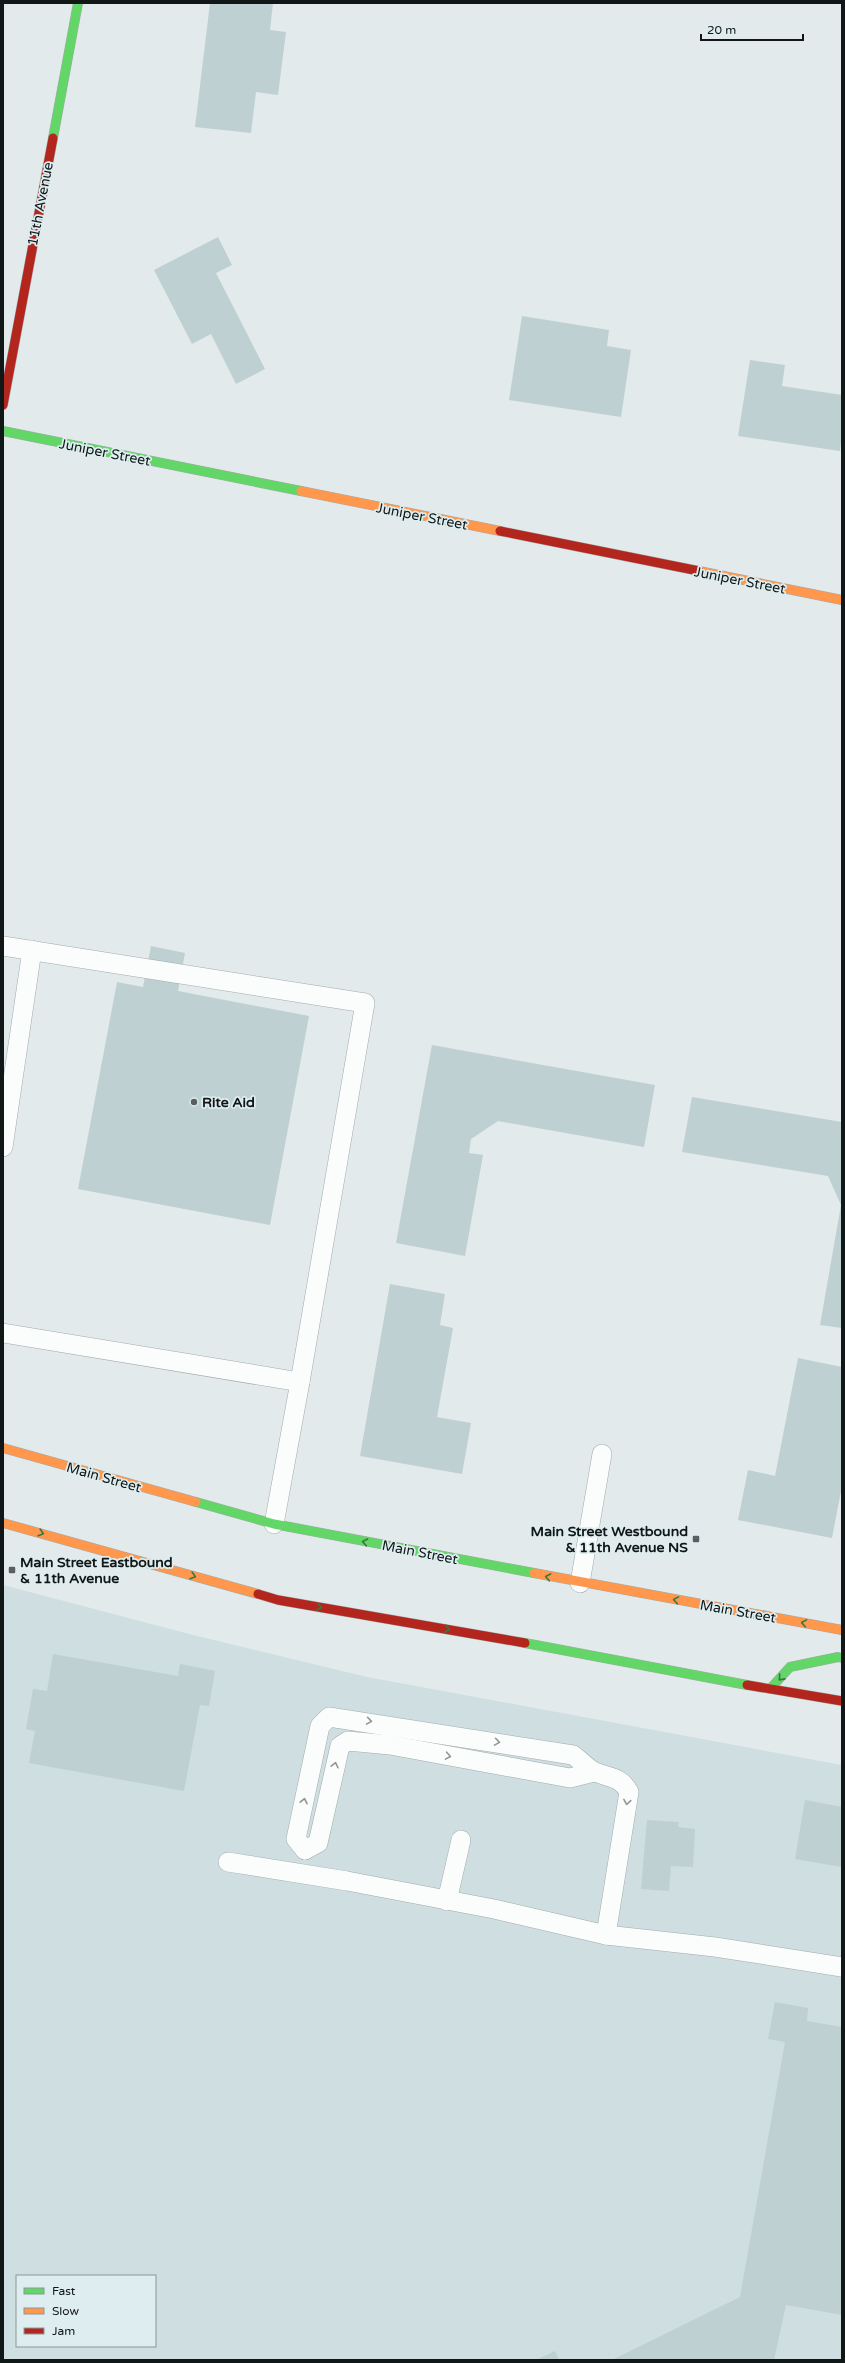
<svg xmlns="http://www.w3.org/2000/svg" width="845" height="2363" font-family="'Varela Round',sans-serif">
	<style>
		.built { fill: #cedee1; fill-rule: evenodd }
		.building { fill: #bed0d2 }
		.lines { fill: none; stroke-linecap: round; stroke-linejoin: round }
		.lane-casing { stroke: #a4aaab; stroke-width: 20 }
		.fast-casing { stroke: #a4aaab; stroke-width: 10 }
		.slow-casing { stroke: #a4aaab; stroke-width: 10 }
		.jam-casing { stroke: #a4aaab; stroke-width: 10 }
		.lane { stroke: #fbfcfc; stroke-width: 19 }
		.fast { stroke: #63d668; stroke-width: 9 }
		.slow { stroke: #ff974d; stroke-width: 9 }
		.jam { stroke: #b3261e; stroke-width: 9 }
		.oneway { stroke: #3a7640 }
		.oneway2 { stroke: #929495 }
		.poi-dot { fill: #5a6061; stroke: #deedef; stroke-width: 1.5 }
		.labels { text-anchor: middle; stroke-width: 3.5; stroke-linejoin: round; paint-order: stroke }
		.street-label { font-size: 14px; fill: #111617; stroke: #deedef }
		.poi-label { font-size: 14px; font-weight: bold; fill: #111617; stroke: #deedef; text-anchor: start }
	</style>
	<rect width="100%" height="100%" fill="#e2eaeb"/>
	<!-- built -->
	<path class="built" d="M3,1585L193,1635L367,1677L842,1765V2360H3ZM17,2276H155V2346H17Z"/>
	<!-- building -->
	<g class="building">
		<path d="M210,3H273L270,30L286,32L278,95L256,92L251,133L195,127Z"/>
		<path d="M218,237L232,265L216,273L265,369L236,384L211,334L192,344L154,270Z"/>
		<path d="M522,316L609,330L607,346L631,350L621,417L509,400Z"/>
		<path d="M750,360L785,365L782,386L842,395V434L840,451L738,436Z"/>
		<path d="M151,946L185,953L178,991L309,1016L270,1225L78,1189L117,982L143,987Z"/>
		<path d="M432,1045L655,1085L644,1147L498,1121L471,1139L469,1153L483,1155L465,1256L396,1243Z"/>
		<path d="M692,1097L842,1122V1328L820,1325L841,1205L828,1176L682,1152Z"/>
		<path d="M390,1284L445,1294L440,1325L453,1328L437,1417L471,1423L462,1474L360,1456Z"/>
		<path d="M798,1358L842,1367V1486L832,1538L738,1520L748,1470L775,1476Z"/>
		<path d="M53,1654L178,1676L180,1664L215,1671L209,1706L200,1705L184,1791L29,1763L35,1731L26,1729L33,1689L47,1691Z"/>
		<path d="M805,1800L842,1807V1867L795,1859Z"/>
		<path d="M647,1820L679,1822L678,1827L695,1829L693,1867L671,1866L669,1891L641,1889Z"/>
		<path d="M775,2002L808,2008L807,2021L842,2027V2315L786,2305L774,2360H612L740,2297L785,2042L768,2039Z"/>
		<path d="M555,2351L559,2360H536Z"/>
	</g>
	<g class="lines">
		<!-- lane casing -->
		<g class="lane-casing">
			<g id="lane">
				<path d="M3,946L365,1003L300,1382L274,1524"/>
				<path d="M3,1147L32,950"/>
				<path d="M3,1333L300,1382"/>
				<path d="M580,1583L602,1454"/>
				<path d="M305,1850L296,1839L320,1726L329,1717L573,1755C580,1760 588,1769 595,1772C610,1778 621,1777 629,1792L606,1935"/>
				<path d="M305,1850L318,1843L340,1746L348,1741L390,1745L570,1778L594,1772"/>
				<path d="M228,1862L347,1881L494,1909L606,1935L715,1947L842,1967"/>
				<path d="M447,1901L461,1840"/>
			</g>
		</g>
		<!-- fast casing -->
		<g class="fast-casing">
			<g id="fast">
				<path d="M53,138L78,3"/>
				<path d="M3,431L301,491"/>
				<path d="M196,1502L274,1524L534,1573"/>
				<path d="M525,1643L747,1685"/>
				<path d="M770,1689L790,1667L838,1657L842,1658"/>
			</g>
		</g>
		<!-- slow casing -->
		<g class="slow-casing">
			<g id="slow">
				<path d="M301,491L500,531"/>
				<path d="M699,571L842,600"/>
				<path d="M3,1448L196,1502"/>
				<path d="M3,1523L258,1594"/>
				<path d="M534,1573L842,1630"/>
			</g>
		</g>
		<!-- jam casing -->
		<g class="jam-casing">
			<g id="jam">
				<path d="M3,405L53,138"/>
				<path d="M500,531L699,571"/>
				<path d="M258,1594L278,1600L525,1643"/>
				<path d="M747,1685L842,1701"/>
			</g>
		</g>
		<!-- lane -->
		<use href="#lane" class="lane"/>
		<!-- fast -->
		<use href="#fast" class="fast"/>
		<!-- slow -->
		<use href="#slow" class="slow"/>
		<!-- jam -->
		<use href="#jam" class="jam"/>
	</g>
	<!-- one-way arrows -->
	<defs><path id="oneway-chevron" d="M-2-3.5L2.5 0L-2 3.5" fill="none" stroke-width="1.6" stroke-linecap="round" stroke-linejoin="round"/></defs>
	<g class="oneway">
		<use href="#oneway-chevron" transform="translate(41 1533) rotate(16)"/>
		<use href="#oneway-chevron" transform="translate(365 1542) rotate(-169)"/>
		<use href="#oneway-chevron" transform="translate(193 1576) rotate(16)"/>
		<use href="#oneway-chevron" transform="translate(548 1577) rotate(-169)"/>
		<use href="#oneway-chevron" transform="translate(676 1600) rotate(-170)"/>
		<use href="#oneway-chevron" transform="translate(319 1607) rotate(10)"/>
		<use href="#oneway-chevron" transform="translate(804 1623) rotate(-170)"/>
		<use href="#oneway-chevron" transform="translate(447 1629) rotate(10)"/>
		<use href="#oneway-chevron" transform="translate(781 1678) rotate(132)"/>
	</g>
	<g class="oneway2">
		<use href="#oneway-chevron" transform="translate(369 1721) rotate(9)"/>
		<use href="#oneway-chevron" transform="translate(497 1742) rotate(9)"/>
		<use href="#oneway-chevron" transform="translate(448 1756) rotate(10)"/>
		<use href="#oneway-chevron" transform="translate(335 1765) rotate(-77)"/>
		<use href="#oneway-chevron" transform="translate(304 1801) rotate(-78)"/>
		<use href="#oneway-chevron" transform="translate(627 1802) rotate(99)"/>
	</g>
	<!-- markers -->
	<g class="poi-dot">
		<circle cx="194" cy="1102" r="4"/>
		<rect x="692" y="1535" width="8" height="8" rx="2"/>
		<rect x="8" y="1566" width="8" height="8" rx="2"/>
	</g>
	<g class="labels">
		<!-- street labels -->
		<g class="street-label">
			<text transform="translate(40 204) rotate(-79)" y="5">11th Avenue</text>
			<text transform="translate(105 452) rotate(11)" y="5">Juniper Street</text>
			<text transform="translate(422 516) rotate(11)" y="5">Juniper Street</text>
			<text transform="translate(740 580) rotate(11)" y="5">Juniper Street</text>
			<text transform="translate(104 1477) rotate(16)" y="5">Main Street</text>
			<text transform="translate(420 1552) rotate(11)" y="5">Main Street</text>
			<text transform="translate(738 1611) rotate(10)" y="5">Main Street</text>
		</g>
		<!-- poi labels -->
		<g class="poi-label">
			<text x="202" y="1107">Rite Aid</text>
			<text x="688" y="1536" text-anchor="end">Main Street Westbound<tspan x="688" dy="16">&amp; 11th Avenue NS</tspan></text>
			<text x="20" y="1567">Main Street Eastbound<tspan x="20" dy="16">&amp; 11th Avenue</tspan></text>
		</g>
	</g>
	<!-- border -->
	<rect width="845" height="2363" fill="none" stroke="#111617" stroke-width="8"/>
	<!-- legend -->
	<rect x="16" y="2275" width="140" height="72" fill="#deedef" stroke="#8c9799"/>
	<rect x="24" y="2288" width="20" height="6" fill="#63d668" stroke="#8c9799"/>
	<text x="52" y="2295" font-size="12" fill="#111617">Fast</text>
	<rect x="24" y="2308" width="20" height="6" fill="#ff974d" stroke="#8c9799"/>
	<text x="52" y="2315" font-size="12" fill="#111617">Slow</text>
	<rect x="24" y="2328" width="20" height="6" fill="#b3261e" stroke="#8c9799"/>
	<text x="52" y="2335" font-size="12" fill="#111617">Jam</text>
	<!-- scale -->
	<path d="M701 34v6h102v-6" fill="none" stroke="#111617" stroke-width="2"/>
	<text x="707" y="34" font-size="12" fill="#111617" stroke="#deedef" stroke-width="3" paint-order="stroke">20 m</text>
</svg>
